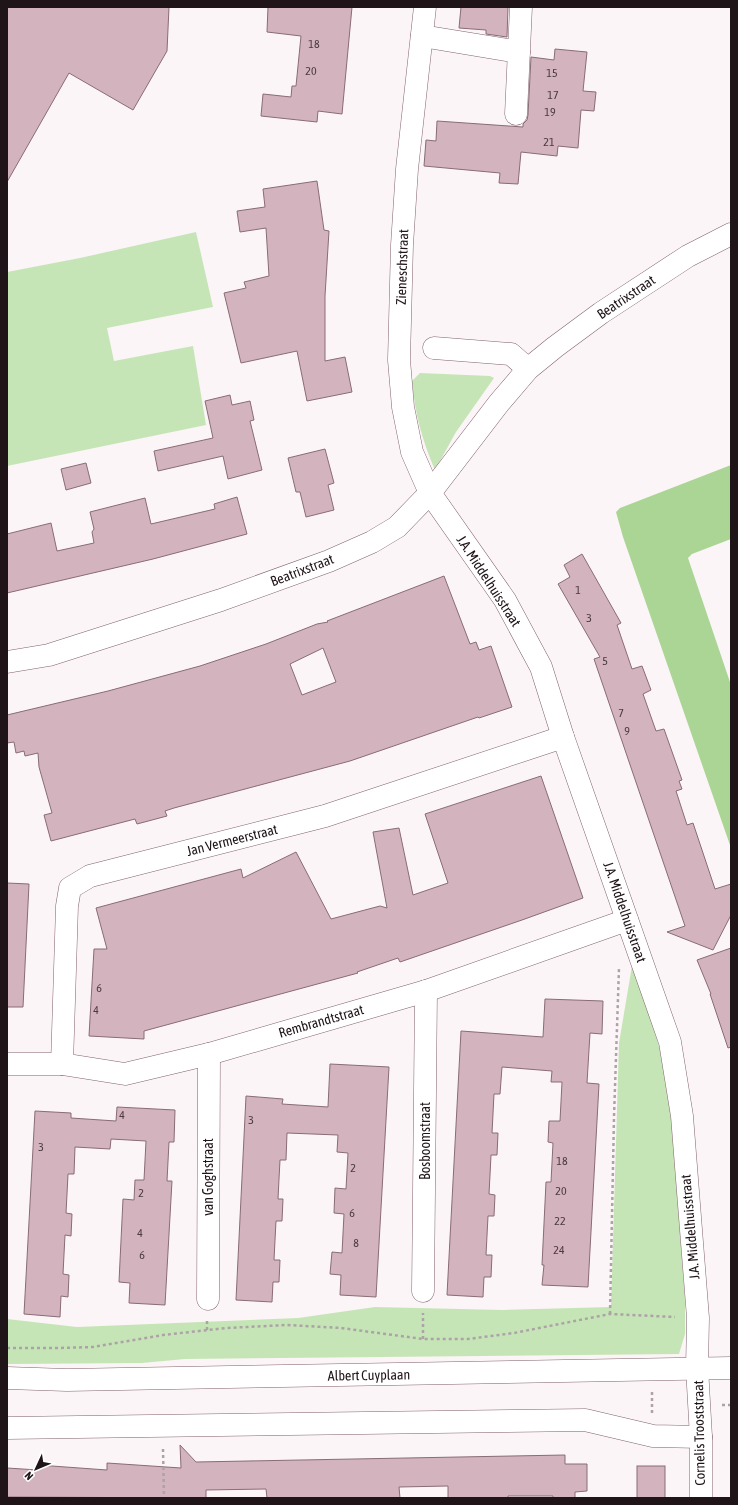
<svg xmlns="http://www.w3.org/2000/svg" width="738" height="1505" font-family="'Asap Condensed',sans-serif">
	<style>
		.green { fill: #c6e5b7 }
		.forest { fill: #abd595 }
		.building { fill: #d3b3bd; stroke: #896c75; fill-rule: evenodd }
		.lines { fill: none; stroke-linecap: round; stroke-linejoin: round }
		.minor-casing { stroke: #80636d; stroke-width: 23 }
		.path { stroke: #aca3a6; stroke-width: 2.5; stroke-dasharray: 3 3; stroke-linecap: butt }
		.minor { stroke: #fff; stroke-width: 22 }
		.labels { text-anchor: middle; stroke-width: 3; stroke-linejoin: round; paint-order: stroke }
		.number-label { font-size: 12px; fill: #4c3c41 }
		.street-label { font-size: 14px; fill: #1f1418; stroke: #fff }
	</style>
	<rect width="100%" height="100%" fill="#fcf5f7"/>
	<!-- green -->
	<g class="green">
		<path d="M196,232L213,307L107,328L114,361L193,346L206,425L7,466V272L80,258Z"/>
		<path d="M420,373L490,376L494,378L456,432L435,470C422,440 415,414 412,381Z"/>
		<path d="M633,960L665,1066L671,1109L685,1300V1334L679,1354L185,1359L142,1363L7,1364V1319L77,1327L298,1318L375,1307L503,1310L611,1307L619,1043Z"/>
	</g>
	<!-- forest -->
	<path class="forest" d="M731,465V539L692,554L688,558L731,685V848L623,537L616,512L620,508Z"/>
	<!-- building -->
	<g class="building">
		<path d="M7,7H169L167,51L133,110L69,73L7,182Z"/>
		<path d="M268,7H352L342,114L318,111L317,122L261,116L263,94L291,97L292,86H296L301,36L267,32Z"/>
		<path d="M461,7H508L507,37L486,34V30L459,28Z"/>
		<path d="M555,49L587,52L583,91L596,92L594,111L581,110L578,148L558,146L557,156L521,152L518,184L499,183L500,173L424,166L426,140L436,141L437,121L523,127V124L527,120L528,115L531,57L554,60Z"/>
		<path d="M317,181L324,230L329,231L325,296V361L345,357L352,392L307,401L297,351L241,363L224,293L246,288L244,282L269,276L266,228L240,232L237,211L265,207L263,189Z"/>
		<path d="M230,395L232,405L250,401L254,420L250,421L262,470L228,479L223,456L158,471L154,451L213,438L205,401Z"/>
		<path d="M325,449L334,483L328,485L334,510L306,517L300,492H296L288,458Z"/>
		<path d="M86,463L91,483L66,490L61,469Z"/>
		<path d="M237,497L247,534L153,559L7,593V534L51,523L57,551L94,543L92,532L94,529L90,512L145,498L151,524L215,509L214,504Z"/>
		<path d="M582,554L621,623L617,625L632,669L642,666L651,690L643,694L656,731L664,729L682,780L679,781L682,789L676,791L687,825L693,823L715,889L731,884V915L713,950L667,932L685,926L594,659L600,657L558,584L570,577L564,565Z"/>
		<path d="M444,576L470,644L476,642L479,650L491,646L512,707L479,718L478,717L350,761L174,808L165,811L167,816L137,824L135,819L51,841L44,815L52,813L39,767L38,753L25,756L24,751L16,753L14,742L7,743V715L108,691L200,666L266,644L317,624L328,622L327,621ZM323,648L336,682L302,695L290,664Z"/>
		<path d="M541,776L583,898L522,920L400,962L398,958L357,972L358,973L144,1031V1039L89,1036L94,949H107L96,908L241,869L243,878L296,852L331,919L380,906L387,908L373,832L399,828L413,895L448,883L425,814Z"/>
		<path d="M7,883L29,884L23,1007H7Z"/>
		<path d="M731,948V1047L728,1048L710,994H711L697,960Z"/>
		<path d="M545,999L603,1001L602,1034L590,1033L587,1083L599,1084L588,1287L542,1285L544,1265H542L546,1182H551L553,1143L548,1142L549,1121H560L562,1082H551L552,1071L502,1067L500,1094H494L492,1133H498L497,1155H491L490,1175L489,1194L495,1195L494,1216H488L486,1255H492L491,1277H484L483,1297L447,1295L461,1031L543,1037Z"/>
		<path d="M330,1064L389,1067L376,1297L340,1295L341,1275L330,1274L332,1252L342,1253L344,1214L334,1213L335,1188L346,1189L348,1153L337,1152L338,1135L287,1133L286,1160H280L279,1179L278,1199H283L282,1221H276L275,1240L274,1260H280L279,1282H273L272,1302L236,1300L246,1096L283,1099L282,1104L328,1107Z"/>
		<path d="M117,1107L175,1110L174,1142H169L167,1181H172L165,1305L129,1303L130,1283L119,1282L123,1199L134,1200L135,1180H144L146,1141L111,1139L110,1149L75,1147L74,1174H68L67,1194L66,1213L72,1214L71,1236L65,1235L63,1274L69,1275L68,1297L61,1296L60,1317L24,1314L35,1111L71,1113V1118L116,1121Z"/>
		<path d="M180,1445L196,1462L565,1455V1464H587V1491L575,1492V1498H553V1496H508V1498H448V1486L399,1487L400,1498H267L266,1489L206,1490V1498L7,1497V1468L38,1470V1465L107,1470V1463L181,1468Z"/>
		<rect x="637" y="1466" width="28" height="32"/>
	</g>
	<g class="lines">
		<!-- minor casing -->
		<g class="minor-casing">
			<g id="minor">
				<path d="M425,7L407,169L402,245L399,360L403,407L412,452L430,493L505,600L541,667L563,737L670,1042L682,1116L698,1318L697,1368L701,1437V1498"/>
				<path d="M422,36L519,52"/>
				<path d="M516,114L521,7"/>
				<path d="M434,348L511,354L528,369"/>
				<path d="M7,662L49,655L221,600L329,561L372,542L397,527L430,493L499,403L528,369L555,347L601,313L688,256L731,234"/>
				<path d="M7,1064H62L125,1074L209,1054L426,991L627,920"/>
				<path d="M62,1064L67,906L70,888L90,876L325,816L563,737"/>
				<path d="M423,1291L426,991"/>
				<path d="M208,1299L209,1054"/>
				<path d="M7,1378L67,1380L731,1368"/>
				<path d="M7,1428L585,1420L653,1436L701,1437"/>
			</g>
		</g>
		<!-- path -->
		<g class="path">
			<path d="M610,1314L614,1117L619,968"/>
			<path d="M207,1330V1320"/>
			<path d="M423,1339V1313"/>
			<path d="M7,1348H57L93,1347L163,1335L226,1328L287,1325L341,1328L423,1339H468L514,1333L610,1314L675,1317"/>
			<path d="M652,1392V1413"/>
			<path d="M722,1405H731"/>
			<path d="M163,1449L164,1498"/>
		</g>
		<!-- minor -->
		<use href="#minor" class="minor"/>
	</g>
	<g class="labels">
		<!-- number labels -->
		<g class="number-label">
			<text x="314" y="48">18</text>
			<text x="311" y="75">20</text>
			<text x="552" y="77">15</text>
			<text x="553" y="99">17</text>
			<text x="550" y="116">19</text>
			<text x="549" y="146">21</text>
			<text x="578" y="594">1</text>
			<text x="589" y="622">3</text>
			<text x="605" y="665">5</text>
			<text x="621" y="717">7</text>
			<text x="627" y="735">9</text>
			<text x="99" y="992">6</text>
			<text x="96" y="1014">4</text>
			<text x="122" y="1119">4</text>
			<text x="251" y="1124">3</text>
			<text x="41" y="1151">3</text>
			<text x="562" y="1165">18</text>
			<text x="353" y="1172">2</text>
			<text x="561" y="1195">20</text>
			<text x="141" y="1197">2</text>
			<text x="352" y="1217">6</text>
			<text x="560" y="1225">22</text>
			<text x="140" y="1237">4</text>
			<text x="356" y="1247">8</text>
			<text x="559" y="1254">24</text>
			<text x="142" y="1259">6</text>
		</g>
		<!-- street labels -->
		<g class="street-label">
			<text transform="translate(402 267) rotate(-88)" y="5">Zieneschstraat</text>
			<text transform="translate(626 297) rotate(-34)" y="5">Beatrixstraat</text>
			<text transform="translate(302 570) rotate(-21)" y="5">Beatrixstraat</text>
			<text transform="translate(489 581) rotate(57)" y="5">J.A. Middelhuisstraat</text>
			<text transform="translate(232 840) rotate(-14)" y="5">Jan Vermeerstraat</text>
			<text transform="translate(625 912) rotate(71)" y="5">J.A. Middelhuisstraat</text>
			<text transform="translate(321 1021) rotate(-16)" y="5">Rembrandtstraat</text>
			<text transform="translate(425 1141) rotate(-90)" y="5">Bosboomstraat</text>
			<text transform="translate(208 1177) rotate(-90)" y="5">van Goghstraat</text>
			<text transform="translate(690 1227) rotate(-95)" y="5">J.A. Middelhuisstraat</text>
			<text transform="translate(369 1375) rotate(-1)" y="5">Albert Cuyplaan</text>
			<text transform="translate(699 1433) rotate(-91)" y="5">Cornelis Trooststraat</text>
		</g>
	</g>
	<!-- border -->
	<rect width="738" height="1505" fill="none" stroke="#1f1418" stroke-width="16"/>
	<!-- north arrow -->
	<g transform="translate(36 1469) rotate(226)" stroke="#ffffff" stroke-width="3" paint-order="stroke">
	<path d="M0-3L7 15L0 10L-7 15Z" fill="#1f1418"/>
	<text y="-6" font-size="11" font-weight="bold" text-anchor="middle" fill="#1f1418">N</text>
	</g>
</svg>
